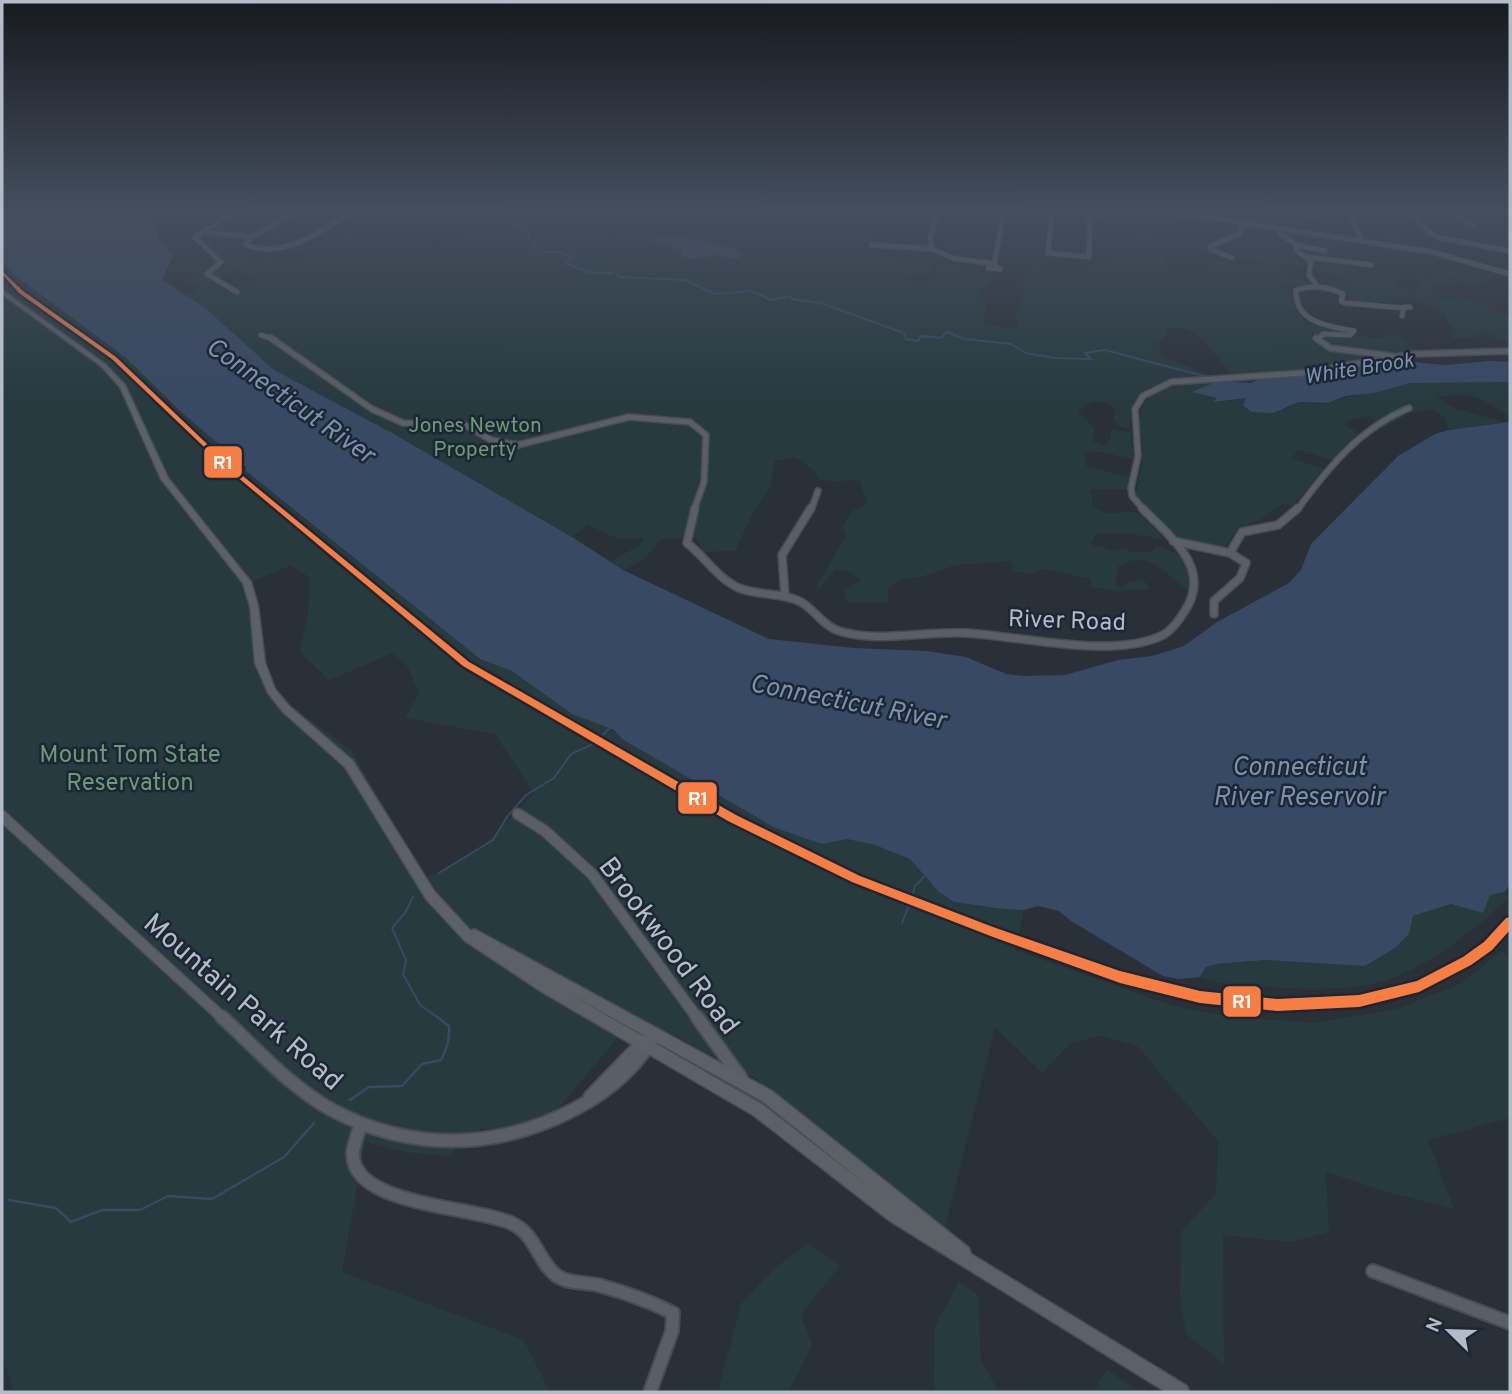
<svg xmlns="http://www.w3.org/2000/svg" width="1512" height="1394" font-family="Overpass,sans-serif">
	<style>
		.green { fill: #273a3e; fill-rule: evenodd }
		.water { fill: #384963 }
		.lines { fill: none; stroke-linecap: round; stroke-linejoin: round }
		.stream-far1 { stroke: #384963; stroke-width: 2 }
		.stream { stroke: #384963; stroke-width: 2.5 }
		.minor-far4-casing { stroke: #484c53; stroke-width: 6 }
		.minor-far3-casing { stroke: #484c53; stroke-width: 8 }
		.minor-far2-casing { stroke: #484c53; stroke-width: 10 }
		.minor-far1-casing { stroke: #484c53; stroke-width: 13 }
		.minor-casing { stroke: #484c53; stroke-width: 16 }
		.major-casing { stroke: #484c55; stroke-width: 3 }
		.minor-far4 { stroke: #5a5e66; stroke-width: 4.5 }
		.minor-far3 { stroke: #5a5e66; stroke-width: 5 }
		.minor-far2 { stroke: #5a5e66; stroke-width: 7 }
		.minor-far1 { stroke: #5a5e66; stroke-width: 10 }
		.minor { stroke: #5a5e66; stroke-width: 12 }
		.major { fill: #5c6168; fill-rule: evenodd }
		.rail-1-casing { stroke: #1d2633; stroke-width: 5 }
		.rail-1 { fill: #f77d43; fill-rule: evenodd }
		.labels { text-anchor: middle; stroke-width: 5; stroke-linejoin: round; paint-order: stroke }
		.far-water-label { font-size: 21px; font-style: italic; fill: #7c91b1; stroke: #1d2633 }
		.far-park-label { font-size: 21px; fill: #6b9a77; stroke: #1d2633 }
		.street-label { font-size: 24px; fill: #b4bcc9; stroke: #1d2633 }
		.park-label { font-size: 24px; fill: #6b9a77; stroke: #1d2633 }
		.water-label { font-size: 26px; font-style: italic; fill: #7c91b1; stroke: #1d2633 }
		.near-street-label { font-size: 28px; fill: #b4bcc9; stroke: #1d2633 }
		.line-badge { stroke: #1d2633; stroke-width: 2.5 }
		.badge-label { font-size: 19px; text-anchor: middle; font-weight: bold; fill: #fff }
	</style>
	<rect width="100%" height="100%" fill="#2a3038"/>
	<!-- green -->
	<g class="green">
		<path d="M152,209H169L167,212L173,214L183,209H226L204,213L213,222L192,235L182,236L171,227L157,229Z"/>
		<path d="M306,209H328L317,217L325,222L298,229L300,232L280,238L295,241L291,242L252,239C268,237 285,236 296,223L286,220Z"/>
		<path d="M647,209H885L872,241L866,244V254L931,263L932,272L903,278C915,283 930,286 939,274L938,265L954,269L958,261H963L961,269L990,275V282L979,290L986,303L983,323L1012,329L1019,323L1015,316C1022,299 1028,296 1020,276L1030,277L1033,272L1027,265L1047,269L1045,272L1078,274L1081,269L1097,265L1112,267L1113,239L1122,234L1135,237L1138,228L1159,231L1154,242L1158,247L1157,252L1167,258L1164,267L1178,271L1208,272L1205,258C1218,262 1249,265 1263,264L1265,262L1235,256L1233,251L1245,249V244H1252L1257,239L1265,241L1269,236L1266,231L1278,235L1271,238L1273,246L1268,250L1307,264V267L1290,263L1278,264L1281,269L1280,274C1290,281 1304,278 1313,285L1299,286L1301,284H1283L1290,292L1305,323L1345,332L1312,334L1316,345L1336,351L1385,356L1298,370L1232,375C1216,357 1194,318 1166,330L1168,334L1159,343L1160,355L1212,376C1186,377 1143,378 1132,407C1130,413 1130,422 1130,429L1121,427L1113,419L1116,409C1099,399 1094,398 1078,411L1095,429L1093,442L1105,446L1110,439L1111,429L1130,432L1134,459L1094,451L1085,453L1087,467L1130,477L1127,489H1090L1093,507L1106,513L1137,512L1164,539L1130,534L1096,533L1091,544L1114,551L1123,548L1132,552H1151L1156,546C1186,555 1189,560 1189,591C1166,574 1146,547 1118,567L1115,585L1122,587L1129,582L1144,580L1150,589L1115,591L1090,587L1091,579L1042,569L1035,574L1013,572L1011,561L956,565L921,577L899,579L888,590V602H847L844,591L861,580L850,572L836,569L816,593L818,583L846,536L843,527L851,512L867,504L859,479L833,482L820,479L813,470L795,457L775,461L770,487L752,515L735,551L703,552L696,537L661,539L644,559L623,570L609,562L639,546L644,538H616L588,525L572,537L493,491L474,506L246,364L175,297L196,292L194,291L199,287V284L185,280L196,277L197,274L167,270L170,266L185,268L216,262L205,272C217,295 234,275 256,284L259,283L251,276L235,270L217,279L210,272L223,264V261L196,238L202,234L213,246H229L220,250L228,253L250,250L246,256L251,260L273,258L276,268L283,269L308,254L293,247H313L347,233L446,250L477,228H483C492,210 515,217 532,218L530,220L532,221L538,218L616,237L623,234Z"/>
		<path d="M958,209H977L968,248L945,245L966,242L967,239L959,237L962,227L953,214Z"/>
		<path d="M1375,216L1400,218L1393,220L1392,225L1399,227L1408,237L1423,243L1393,239L1394,244H1391L1384,233L1358,227V224L1384,226Z"/>
		<path d="M2,260L13,274L125,357L181,412L236,457L252,476L480,659L512,671L775,828L822,844L847,839L875,845L910,859L939,891L954,902L1024,910L1015,950L1173,1006L1234,1017L1315,1023L1400,1008L1462,983L1501,951L1510,957V1118L1428,1140L1454,1209L1383,1191L1326,1172L1329,1232L1290,1242L1223,1235L1224,1364L1186,1334L1180,1294L1182,1231L1216,1193L1218,1141L1137,1046L1101,1036L1071,1043L1042,1073L995,1027L938,1255L753,1077L636,1016L541,1129H480L448,1156L403,1152L365,1142L342,1272L524,1340L550,1392H13L2,1353ZM291,565L310,578L308,613L300,652L329,680L393,653L408,667L419,694L405,718L495,734L534,793L482,847L426,878L351,750L275,694L255,639L252,582Z"/>
		<path d="M1325,265L1377,275L1379,270L1397,277L1399,282H1389L1407,292L1417,294L1414,291L1421,286L1418,277L1422,276L1433,281H1438L1428,274L1454,272L1457,268L1477,274V278L1486,281L1474,283L1447,278L1452,283L1429,287L1440,299L1460,297L1476,302L1467,304L1494,305L1495,310L1510,318V344L1487,334H1477L1473,338H1455L1450,335L1456,331L1448,324L1446,314L1420,302L1408,298L1393,299L1391,302L1352,303L1347,292L1319,284L1348,285V279L1313,270L1315,266Z"/>
		<path d="M1390,334L1404,338L1408,344L1422,351L1393,354L1364,348H1337L1320,341V336L1327,335L1340,339L1355,335L1377,339Z"/>
		<path d="M1204,380L1218,381L1204,388L1195,389L1205,396L1234,401L1247,397L1286,409L1299,402L1320,404L1410,383L1510,382V417C1481,398 1475,391 1437,397L1454,408L1507,423L1449,430L1444,417L1433,409L1409,413L1383,428L1369,416L1352,419L1344,424L1358,433L1332,460L1298,450L1292,458L1324,469L1292,506L1282,504L1260,520L1238,528L1223,549L1176,539L1136,496C1138,481 1143,466 1143,452C1144,443 1140,433 1139,424C1138,388 1177,384 1204,380Z"/>
		<path d="M1505,892L1507,899C1472,933 1416,977 1366,985C1334,990 1301,990 1269,987C1245,985 1222,986 1200,977L1206,967L1216,964L1265,960L1365,966L1395,948L1409,934L1413,916L1451,904L1483,913L1490,894Z"/>
		<path d="M808,1244L840,1266L801,1314L812,1345L789,1392H718L741,1304L775,1268Z"/>
		<path d="M959,1282L978,1295L981,1361L998,1390L1006,1392H934L935,1326Z"/>
		<path d="M1107,1370L1140,1392H1093Z"/>
	</g>
	<!-- water -->
	<g class="water">
		<path d="M2,209H152L159,238L173,256L162,280L204,307L274,370L392,433L572,537L623,570L769,639L854,648L927,651L966,657L1006,674L1023,676L1065,675L1118,660L1152,656L1184,646L1217,622L1289,583L1301,570L1311,544L1398,456L1435,434L1449,430L1510,422V884L1505,892L1490,895L1483,913L1451,904L1413,916L1409,934L1395,948L1365,966L1265,960L1216,964L1206,967L1200,977L1179,979L1163,976L1071,921L1059,911L1038,906L1024,910L1004,909L954,902L939,892L910,859L875,845L847,839L822,844L775,828L622,739L614,730L572,714L512,671L480,659L246,471V467L181,412L125,357L13,274L2,260Z"/>
		<path d="M660,237C678,236 730,244 744,255L737,259L717,255L693,259L682,256L681,251L669,245L649,241Z"/>
		<path d="M1389,360L1445,365L1490,361L1510,362V382L1410,383L1375,393L1345,396L1328,403L1299,402L1273,413L1251,412L1243,405L1246,398L1213,402L1217,398L1192,392L1218,381L1251,383L1264,377H1293Z"/>
	</g>
	<g class="lines">
		<!-- stream-far1 -->
		<g class="stream-far1">
			<path d="M468,209L488,216"/>
			<path d="M494,217L530,230L528,237L535,244L533,245L537,252H559L573,259L565,263L588,272L613,273"/>
			<path d="M617,273L619,277L685,280L715,294L752,291L771,300L790,296L792,299L821,303L904,333L906,339L918,341L921,336L941,338L947,332L965,339L1011,344L1026,353L1055,358L1091,359L1085,353L1105,350L1204,376"/>
			<path d="M439,873L493,840L507,817L526,795L554,778L571,754L593,744L611,727"/>
			<path d="M413,897L405,913L392,928L406,960L403,974L420,1005L440,1019"/>
			<path d="M912,897L915,886L924,877"/>
			<path d="M902,923L909,905"/>
		</g>
		<!-- stream -->
		<g class="stream">
			<path d="M350,1100L369,1087L402,1086L422,1064L441,1060C447,1049 450,1039 449,1026L437,1017"/>
			<path d="M9,1200L56,1208L71,1222L102,1210H140L168,1196L212,1199L284,1157L314,1123"/>
		</g>
		<!-- minor-far4 casing -->
		<g class="minor-far4-casing">
			<g id="minor-far4">
				<path d="M302,209L251,237L246,245C286,260 324,229 356,209"/>
				<path d="M1049,209L1108,214"/>
				<path d="M1153,209L1432,252L1510,274"/>
				<path d="M1268,209L1315,216"/>
				<path d="M1349,209L1361,241"/>
				<path d="M1383,209L1414,216L1430,233L1440,238L1510,251"/>
				<path d="M1451,209V212L1473,225"/>
				<path d="M1052,210L1048,253L1089,257L1090,227L1087,213"/>
				<path d="M1279,228L1280,234L1295,244L1297,251L1311,261L1309,275L1318,287"/>
				<path d="M202,232L251,237"/>
				<path d="M872,245L932,249L953,258L995,264"/>
				<path d="M1296,245L1325,251"/>
				<path d="M932,249L930,240L937,209"/>
				<path d="M1307,257L1371,265"/>
				<path d="M1232,258L1210,249L1211,246L1239,234L1246,223"/>
				<path d="M994,266L1004,209"/>
				<path d="M994,266L1000,269L988,268Z"/>
				<path d="M237,292L207,274L221,262L195,237L239,209"/>
				<path d="M1402,316L1404,307H1410"/>
				<path d="M1354,331C1328,326 1295,323 1296,290C1312,285 1328,286 1343,294L1341,301L1345,303L1403,308"/>
				<path d="M261,335L276,340"/>
				<path d="M1317,340L1323,334L1350,335L1354,331"/>
			</g>
		</g>
		<!-- minor-far3 casing -->
		<g class="minor-far3-casing">
			<g id="minor-far3">
				<path d="M271,338L372,409L403,423L463,424L491,440L518,445L629,417L690,422L706,435L704,482L694,510"/>
				<path d="M1316,338L1330,348L1392,356"/>
				<path d="M811,510L818,491"/>
				<path d="M1144,510L1132,496L1131,488L1138,456L1135,409L1143,396L1171,382L1303,373L1413,354L1510,351"/>
				<path d="M1297,510C1329,467 1359,429 1409,408"/>
			</g>
		</g>
		<!-- minor-far2 casing -->
		<g class="minor-far2-casing">
			<g id="minor-far2">
				<path d="M695,508L687,543C705,557 718,579 739,588C759,596 782,592 801,602C815,610 823,626 839,631C878,643 925,631 966,633C1020,636 1111,659 1161,636C1172,631 1180,619 1186,609C1212,567 1169,536 1142,508"/>
				<path d="M1173,541L1230,553L1246,563L1240,578L1214,601V614"/>
				<path d="M1230,553L1242,532L1278,525L1298,508"/>
				<path d="M785,596L782,555L811,508"/>
			</g>
		</g>
		<!-- minor-far1 casing -->
		<g class="minor-far1-casing">
			<g id="minor-far1">
				<path d="M518,814L545,831L592,874L698,1019"/>
				<path d="M2,816L224,1019"/>
			</g>
		</g>
		<!-- minor casing -->
		<g class="minor-casing">
			<g id="minor">
				<path d="M222,1017C257,1049 290,1087 332,1110C411,1152 497,1150 575,1109C609,1091 637,1068 655,1034"/>
				<path d="M697,1017L741,1078"/>
				<path d="M590,1097L644,1041"/>
				<path d="M360,1126C358,1134 354,1143 353,1152C349,1207 478,1206 513,1224C536,1235 538,1262 557,1276C569,1284 585,1282 598,1285C624,1292 649,1301 673,1313L672,1331L650,1392"/>
				<path d="M1373,1271L1510,1323"/>
			</g>
		</g>
		<!-- major casing -->
		<g class="major-casing">
			<path id="major" d="M2,290L105,364L125,385L168,478L251,582L258,606L265,663L275,689L289,706L353,761L434,891L471,931L474,929L478,931L772,1091L969,1248L971,1254L1187,1386L1189,1392H1166L890,1221L753,1115L542,992L465,941L426,899L345,767L283,712L268,693L255,663L250,606L243,583L161,479L120,387L101,366L2,294ZM557,987L762,1101L868,1186L763,1105Z"/>
		</g>
		<!-- minor-far4 -->
		<use href="#minor-far4" class="minor-far4"/>
		<!-- minor-far3 -->
		<use href="#minor-far3" class="minor-far3"/>
		<!-- minor-far2 -->
		<use href="#minor-far2" class="minor-far2"/>
		<!-- minor-far1 -->
		<use href="#minor-far1" class="minor-far1"/>
		<!-- minor -->
		<use href="#minor" class="minor"/>
		<!-- major -->
		<use href="#major" class="major"/>
		<!-- rail-1 casing -->
		<g class="rail-1-casing">
			<path id="rail-1" d="M2,271L23,291L116,357L227,463L469,662L736,815L860,876L993,927L1120,971L1200,991L1277,999L1359,995L1417,981L1463,957L1484,942L1506,918L1510,917V930L1492,950L1471,965L1419,992L1359,1007L1277,1011L1200,1003L1120,983L993,937L852,882L728,821L463,666L223,465L112,359L19,293L2,274Z"/>
		</g>
		<!-- rail-1 -->
		<use href="#rail-1" class="rail-1"/>
	</g>
	<!-- sky -->
	<linearGradient id="sky" x2="0" y2="1"><stop stop-color="#171a1f"/><stop offset="0.52" stop-color="#444e5e"/><stop offset="1" stop-color="#444e5e" stop-opacity="0"/></linearGradient>
	<rect width="1512" height="404" fill="url(#sky)"/>
	<g class="labels">
		<!-- far-water labels -->
		<g class="far-water-label">
			<text transform="translate(1359 368) rotate(-9)" y="7">White Brook</text>
		</g>
		<!-- far-park labels -->
		<g class="far-park-label">
			<text x="475" y="432">Jones Newton<tspan x="475" dy="24">Property</tspan></text>
		</g>
		<!-- street labels -->
		<g class="street-label">
			<text transform="translate(1067 620) rotate(2)" y="8">River Road</text>
		</g>
		<!-- park labels -->
		<g class="park-label">
			<text x="130" y="762">Mount Tom State<tspan x="130" dy="28">Reservation</tspan></text>
		</g>
		<!-- water labels -->
		<g class="water-label">
			<text transform="translate(291 400) rotate(35)" y="9">Connecticut River</text>
			<text transform="translate(848 701) rotate(11)" y="9">Connecticut River</text>
			<text x="1299" y="775">Connecticut<tspan x="1299" dy="30">River Reservoir</tspan></text>
		</g>
		<!-- near-street labels -->
		<g class="near-street-label">
			<text transform="translate(670 945) rotate(53)" y="10">Brookwood Road</text>
			<text transform="translate(244 1001) rotate(41)" y="10">Mountain Park Road</text>
		</g>
	</g>
	<g class="line-badge">
		<rect x="203" y="445" width="40" height="34" rx="7" fill="#f77d43"/>
		<rect x="677" y="781" width="41" height="34" rx="7" fill="#f77d43"/>
		<rect x="1222" y="985" width="40" height="33" rx="7" fill="#f77d43"/>
	</g>
	<g class="badge-label">
		<text x="223" y="469">R1</text>
		<text x="698" y="805">R1</text>
		<text x="1242" y="1008">R1</text>
	</g>
	<!-- border -->
	<rect width="1512" height="1394" fill="none" stroke="#b4bcc9" stroke-width="7"/>
	<!-- north arrow -->
	<g transform="translate(1449 1331) rotate(293)" stroke="#1d2633" stroke-width="5" paint-order="stroke">
	<path d="M0-5L12 26L0 18L-12 26Z" fill="#b4bcc9"/>
	<text y="-10" font-size="19" font-weight="bold" text-anchor="middle" fill="#b4bcc9">N</text>
	</g>
</svg>
